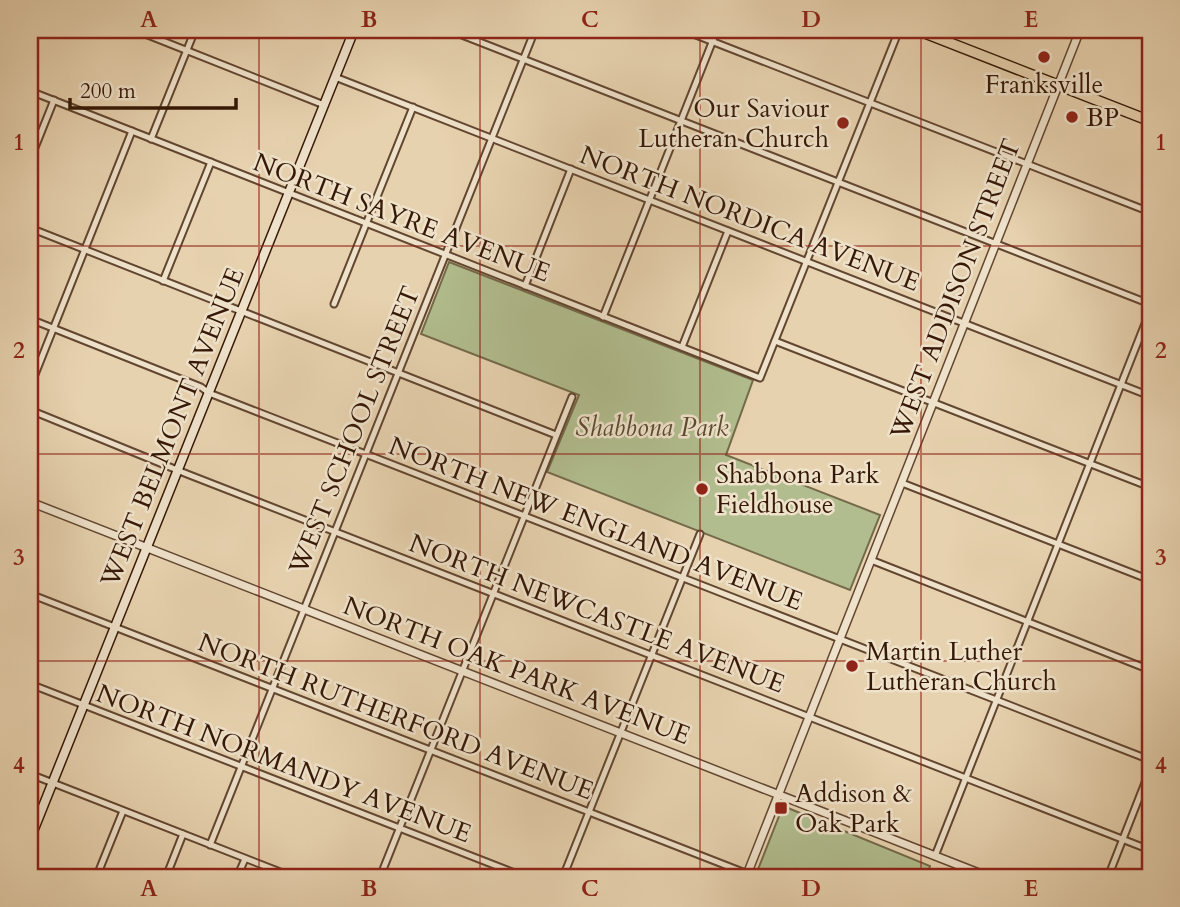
<svg xmlns="http://www.w3.org/2000/svg" width="1180" height="907" font-family="Cardo,serif">
	<style>
		.green { fill: #b1bd8e; stroke: #746a4a; stroke-width: 2 }
		.lines { fill: none; stroke-linecap: round; stroke-linejoin: round }
		.minor-casing { stroke: #624630; stroke-width: 9 }
		.tertiary-casing { stroke: #624630; stroke-width: 10 }
		.secondary-casing { stroke: #361806; stroke-width: 11 }
		.primary-casing { stroke: #361806; stroke-width: 12 }
		.minor { stroke: #efe2cb; stroke-width: 5 }
		.tertiary { stroke: #efe2cb; stroke-width: 7 }
		.secondary { stroke: #efe2cb; stroke-width: 8 }
		.primary { stroke: #e7d2af; stroke-width: 9 }
		.grid { fill: none; stroke: #8f2418; stroke-width: 2; stroke-opacity: 0.55 }
		.poi-dot { fill: #8f2418; stroke: #efe2cb; stroke-width: 2.5 }
		.labels { text-anchor: middle; stroke-width: 5; stroke-linejoin: round; paint-order: stroke }
		.poi-label { font-size: 26px; fill: #361806; stroke: #efe2cb; text-anchor: start }
		.street-label { font-size: 26px; fill: #361806; stroke: #efe2cb }
		.park-label { font-size: 26px; font-style: italic; fill: #5b4a2f; stroke: #efe2cb }
		.neatline { fill: none; stroke: #8f2418; stroke-width: 2.5 }
		.grid-label { font-size: 23px; text-anchor: middle; font-weight: bold; fill: #8f2418 }
	</style>
	<rect width="100%" height="100%" fill="#e7d2af"/>
	<filter id="stains"><feTurbulence type="fractalNoise" baseFrequency=".00286" numOctaves="4"/><feColorMatrix values="0 0 0 0 .2 0 0 0 0 .09 0 0 0 0 .02 0 0 0 .5 -.17"/></filter>
	<radialGradient id="worn" r=".72"><stop offset=".6" stop-color="#630" stop-opacity="0"/><stop offset="1" stop-color="#630" stop-opacity=".3"/></radialGradient>
	<!-- green -->
	<g class="green">
		<path d="M449,262L753,380L726,455L880,515L850,590L547,472L579,395L421,334Z"/>
		<path d="M783,806L930,866L927,877H755Z"/>
	</g>
	<g class="lines">
		<!-- minor casing -->
		<g class="minor-casing">
			<g id="minor">
				<path d="M135,30L324,105"/>
				<path d="M449,30L1150,304"/>
				<path d="M683,30L1150,212"/>
				<path d="M1145,30L1150,32"/>
				<path d="M335,77L1150,396"/>
				<path d="M30,91L760,378L899,30"/>
				<path d="M151,139L195,30"/>
				<path d="M30,160L54,100"/>
				<path d="M30,228L556,435"/>
				<path d="M163,281L211,162"/>
				<path d="M525,286L571,169"/>
				<path d="M334,304L413,107"/>
				<path d="M603,317L717,30"/>
				<path d="M30,319L201,387L209,393L1150,760"/>
				<path d="M775,341L1150,487"/>
				<path d="M682,347L728,231"/>
				<path d="M30,387L132,131"/>
				<path d="M30,410L187,474L1150,850"/>
				<path d="M902,483L1150,580"/>
				<path d="M871,560L1150,670"/>
				<path d="M30,594L748,874"/>
				<path d="M30,684L525,877"/>
				<path d="M30,774L293,877"/>
				<path d="M210,845L535,30"/>
				<path d="M935,856L1150,311"/>
				<path d="M98,873L123,811"/>
				<path d="M166,877L183,834"/>
				<path d="M237,877L245,859"/>
				<path d="M380,877L572,397"/>
				<path d="M563,877L700,534"/>
				<path d="M1108,877L1150,770"/>
			</g>
		</g>
		<!-- tertiary casing -->
		<g class="tertiary-casing">
			<g id="tertiary">
				<path d="M30,502L989,877"/>
				<path d="M746,877L1080,30"/>
			</g>
		</g>
		<!-- secondary casing -->
		<g class="secondary-casing">
			<path id="secondary" d="M30,839L354,30"/>
		</g>
		<!-- primary casing -->
		<g class="primary-casing">
			<path id="primary" d="M917,30L1150,121"/>
		</g>
		<!-- minor -->
		<use href="#minor" class="minor"/>
		<!-- tertiary -->
		<use href="#tertiary" class="tertiary"/>
		<!-- secondary -->
		<use href="#secondary" class="secondary"/>
		<!-- primary -->
		<use href="#primary" class="primary"/>
	</g>
	<!-- grid -->
	<path class="grid" d="M259,30V877M480,30V877M700,30V877M921,30V877M30,246H1150M30,454H1150M30,661H1150"/>
	<!-- markers -->
	<g class="poi-dot">
		<circle cx="1044" cy="57" r="7"/>
		<circle cx="1072" cy="117" r="7"/>
		<circle cx="843" cy="123" r="7"/>
		<circle cx="702" cy="489" r="7"/>
		<circle cx="852" cy="666" r="7"/>
		<rect x="774" y="801" width="14" height="14" rx="3.5"/>
	</g>
	<g class="labels">
		<!-- poi labels -->
		<g class="poi-label">
			<text x="1044" y="93" text-anchor="middle">Franksville</text>
			<text x="829" y="117" text-anchor="end">Our Saviour<tspan x="829" dy="30">Lutheran Church</tspan></text>
			<text x="1086" y="126">BP</text>
			<text x="716" y="483">Shabbona Park<tspan x="716" dy="30">Fieldhouse</tspan></text>
			<text x="866" y="660">Martin Luther<tspan x="866" dy="30">Lutheran Church</tspan></text>
			<text x="795" y="802">Addison &amp;<tspan x="795" dy="30">Oak Park</tspan></text>
		</g>
		<!-- street labels -->
		<g class="street-label">
			<text transform="translate(402 217) rotate(21)" y="9">NORTH SAYRE AVENUE</text>
			<text transform="translate(750 218) rotate(21)" y="9">NORTH NORDICA AVENUE</text>
			<text transform="translate(955 289) rotate(-69)" y="9">WEST ADDISON STREET</text>
			<text transform="translate(172 427) rotate(-68)" y="9">WEST BELMONT AVENUE</text>
			<text transform="translate(354 430) rotate(-68)" y="9">WEST SCHOOL STREET</text>
			<text transform="translate(596 523) rotate(21)" y="9">NORTH NEW ENGLAND AVENUE</text>
			<text transform="translate(597 613) rotate(21)" y="9">NORTH NEWCASTLE AVENUE</text>
			<text transform="translate(517 670) rotate(21)" y="9">NORTH OAK PARK AVENUE</text>
			<text transform="translate(396 716) rotate(21)" y="9">NORTH RUTHERFORD AVENUE</text>
			<text transform="translate(284 763) rotate(21)" y="9">NORTH NORMANDY AVENUE</text>
		</g>
		<!-- park labels -->
		<g class="park-label">
			<text x="652" y="436">Shabbona Park</text>
		</g>
	</g>
	<!-- margin -->
	<rect width="1180" height="907" fill="none" stroke="#e7d2af" stroke-width="77"/>
	<!-- scale -->
	<path d="M70 98v10h166v-10" fill="none" stroke="#361806" stroke-width="3.5"/>
	<text x="80" y="98" font-size="21" fill="#361806" stroke="#efe2cb" stroke-width="5" paint-order="stroke">200 m</text>
	<rect x="38" y="38" width="1104" height="831" class="neatline"/>
	<g class="grid-label">
		<text x="149" y="27">A</text>
		<text x="369" y="27">B</text>
		<text x="590" y="27">C</text>
		<text x="811" y="27">D</text>
		<text x="1031" y="27">E</text>
		<text x="19" y="150">1</text>
		<text x="1161" y="150">1</text>
		<text x="19" y="358">2</text>
		<text x="1161" y="358">2</text>
		<text x="19" y="565">3</text>
		<text x="1161" y="565">3</text>
		<text x="19" y="773">4</text>
		<text x="1161" y="773">4</text>
		<text x="149" y="896">A</text>
		<text x="369" y="896">B</text>
		<text x="590" y="896">C</text>
		<text x="811" y="896">D</text>
		<text x="1031" y="896">E</text>
	</g>
	<rect width="100%" height="100%" filter="url(#stains)"/>
	<rect width="100%" height="100%" fill="url(#worn)"/>
</svg>
